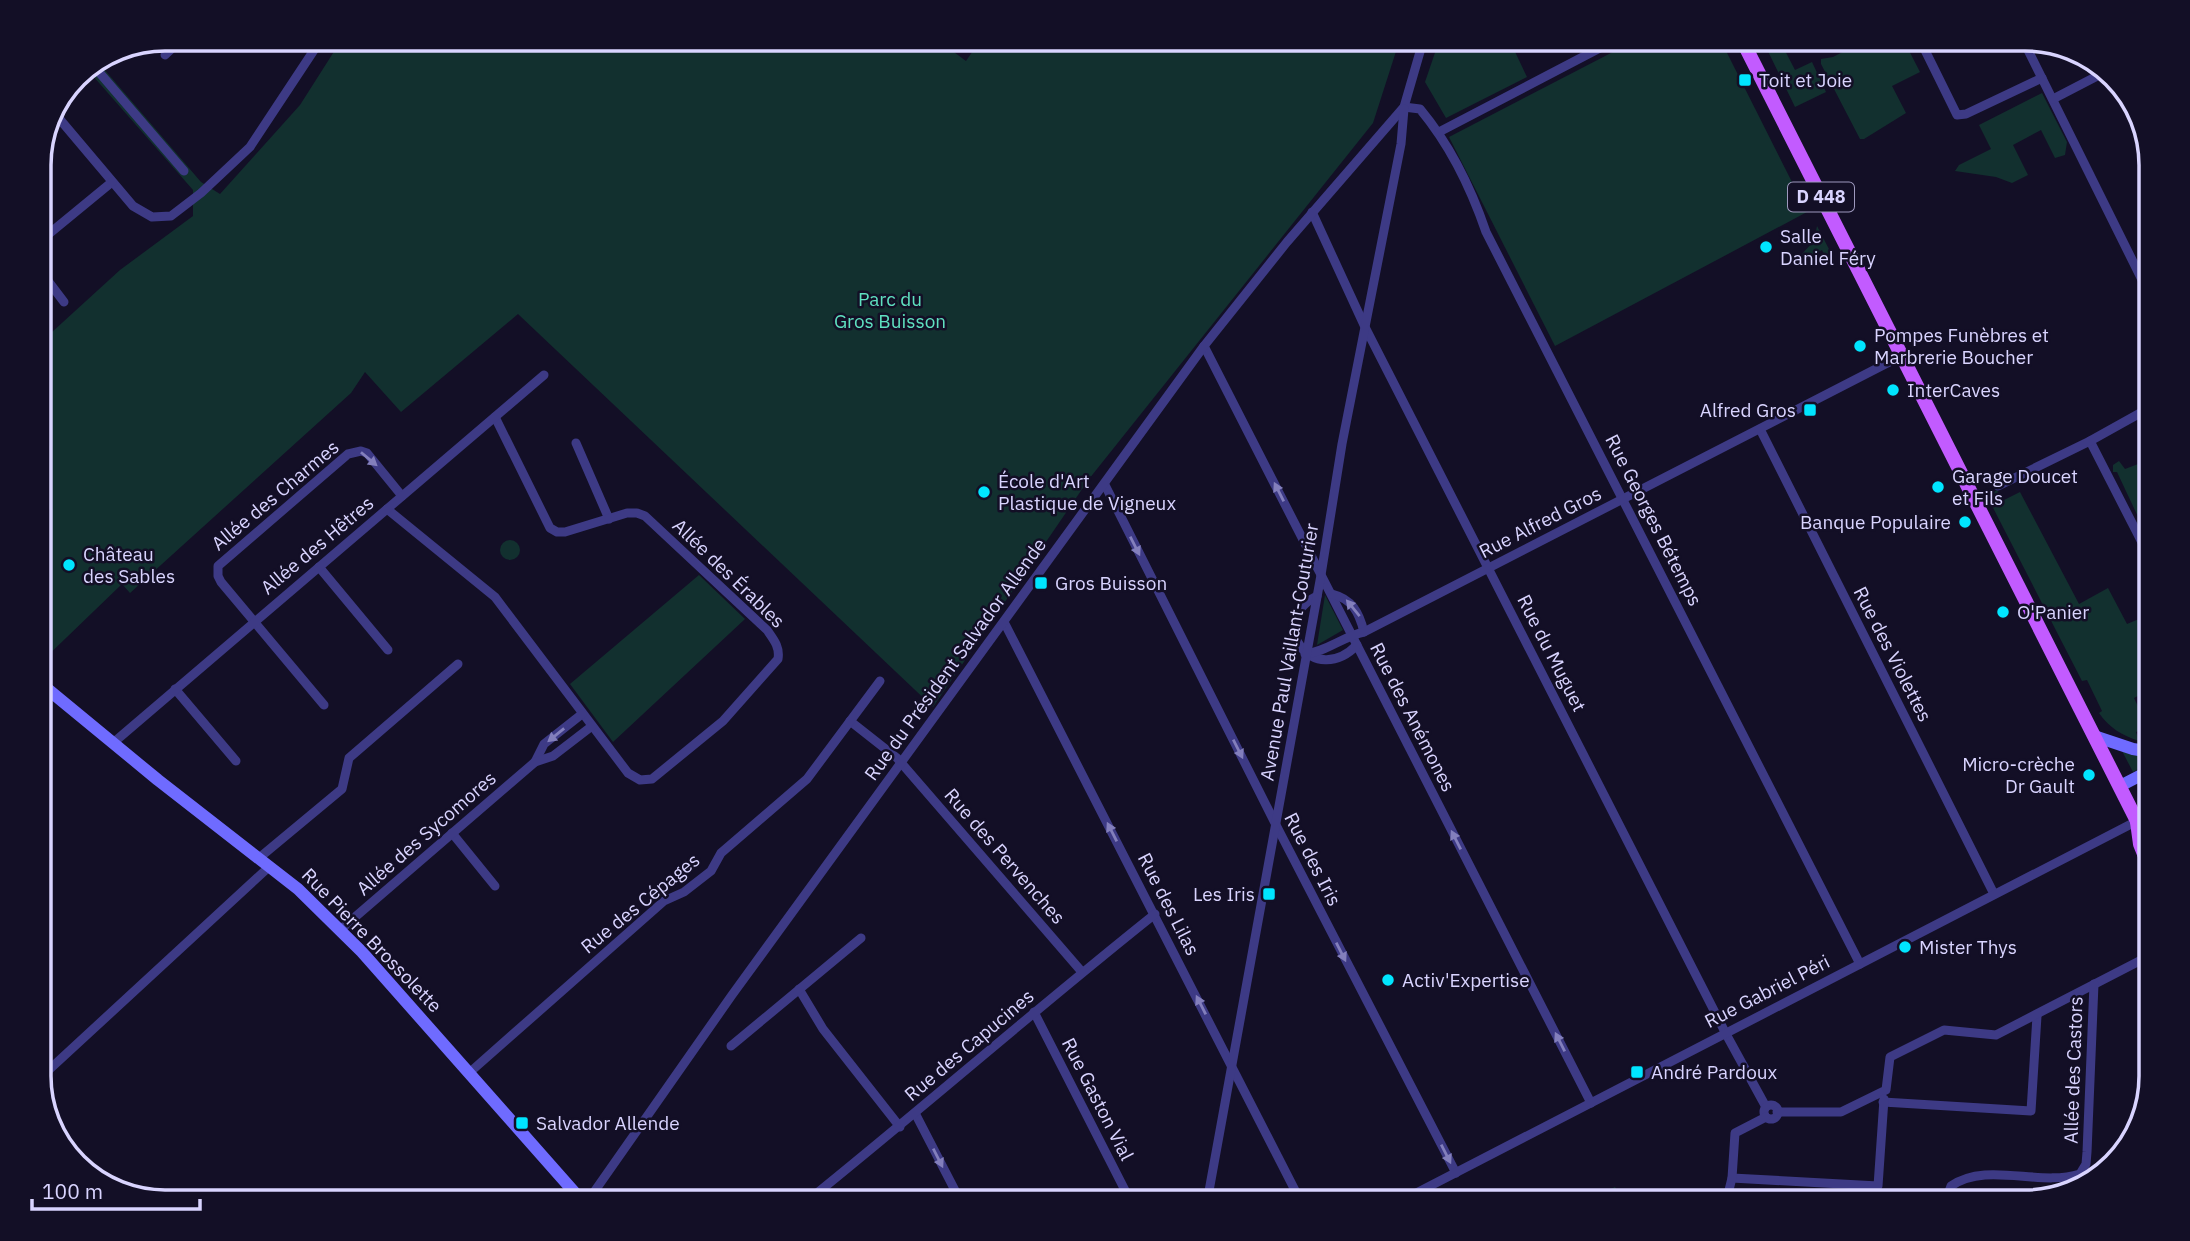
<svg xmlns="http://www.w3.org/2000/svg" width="2190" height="1241" font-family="'IBM Plex Sans',sans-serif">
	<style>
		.green { fill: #12302f }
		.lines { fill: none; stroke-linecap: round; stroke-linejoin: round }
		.street { stroke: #3d3a85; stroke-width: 9 }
		.secondary { stroke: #6f6bff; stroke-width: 12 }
		.primary { stroke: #c25bff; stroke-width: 14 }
		.oneway { fill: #837fbc }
		.poi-dot { fill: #00e5ff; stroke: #130f26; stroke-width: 2.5 }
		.labels { text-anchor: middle; stroke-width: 5; stroke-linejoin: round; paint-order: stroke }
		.shield { fill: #130f26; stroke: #9e99be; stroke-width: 2 }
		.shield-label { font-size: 18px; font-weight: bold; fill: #d9d4ff }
		.poi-label { font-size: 19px; fill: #d9d4ff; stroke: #130f26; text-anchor: start }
		.park-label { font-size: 19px; fill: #5fe0c0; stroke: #130f26 }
		.street-label { font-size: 19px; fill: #d9d4ff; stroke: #130f26 }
		.rim { fill: none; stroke: #d9d4ff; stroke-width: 3.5 }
	</style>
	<rect width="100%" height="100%" fill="#130f26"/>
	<!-- green -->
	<g class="green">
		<path d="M935,38L966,61L981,39H1400L1373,123L1089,479L933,707L518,314L401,412L365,372L351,393L130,593L122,584L39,664L40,343L120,270L193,216V190L86,68L97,61L201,182L220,194L300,105L342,39Z"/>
		<path d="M1440,38L1509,39L1527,77L1446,118L1425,82Z"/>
		<path d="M1870,38L1903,39L1920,72L1892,86L1906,113L1864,139H1860L1821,64V59L1833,57Z"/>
		<path d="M1638,39H1720L1807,212L1555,346L1449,137Z"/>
		<path d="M1762,39H1779L1795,70L1812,62L1826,92L1795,107Z"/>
		<path d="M2042,93L2067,142L2065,155L2055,158L2041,130L2013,145L2028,175L2012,183L1996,177L1955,171L1959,165L1991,149L1979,125Z"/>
		<path d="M1817,226L1831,253L1825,256L1822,250L1801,260V255L1814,241Z"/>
		<path d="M2119,461L2125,469L2146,461L2151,470V535L2148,538L2117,472H2113V465Z"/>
		<path d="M1997,490L2002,501L2020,492L2079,604L2108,588L2127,624L2151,614V689L2134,698L2148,727L2136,732L2139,741C2122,735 2109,728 2099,713L2102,711L2087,680L2082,681L1987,496Z"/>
		<circle cx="510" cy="550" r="10"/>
		<path d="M699,575L745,619L613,742L570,684Z"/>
		<path d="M1325,595L1343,630L1317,645Z"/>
		<path d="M2121,749L2151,756V762L2133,772Z"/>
		<path d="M1615,1187L1624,1202H1584Z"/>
	</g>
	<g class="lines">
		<!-- street -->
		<g class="street">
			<path d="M1919,38L1957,115L1966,114L2042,78"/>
			<path d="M2022,38L2151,298"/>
			<path d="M165,55L183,38"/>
			<path d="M92,64L184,171"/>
			<path d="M2053,99L2105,72"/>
			<path d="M1404,107L1420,109C1450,145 1471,188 1486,232L1860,964"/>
			<path d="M57,116L133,206L152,217L171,216L201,193L250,147L322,38"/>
			<path d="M1439,132L1619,38"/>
			<path d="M1312,212L1365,327L1726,1034L1766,1107"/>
			<path d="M39,242L112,182"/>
			<path d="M39,269L64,302"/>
			<path d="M1204,346L1591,1103"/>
			<path d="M1760,429L1994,894"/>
			<path d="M2090,441L2151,560"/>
			<path d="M576,443L609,519"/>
			<path d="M1105,485L1276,825L1456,1173"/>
			<path d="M1998,486L2090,441L2151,407"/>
			<path d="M387,509L495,597L628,773L640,780L652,779L723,721L778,659C780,647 774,640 767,630L645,516L637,513H627L565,532H557L550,528L495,417"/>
			<path d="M319,567L388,650"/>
			<path d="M1332,594C1352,599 1359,612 1364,632"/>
			<path d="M1317,596C1264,623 1314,689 1357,645"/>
			<path d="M1004,622L1301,1202"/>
			<path d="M1305,654C1326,652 1344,636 1364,632L1901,356"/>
			<path d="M175,689L236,761"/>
			<path d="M324,705L221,582L218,576V566L348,454L361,451L367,453L402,496"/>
			<path d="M850,721L897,758L1082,972"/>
			<path d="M113,743L544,375"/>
			<path d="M535,762L544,744L582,714"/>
			<path d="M452,833L495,886"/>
			<path d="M259,858L342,789L349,758L458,664"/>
			<path d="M340,930L535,762L553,756L592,726"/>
			<path d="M799,989L823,1029L900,1127"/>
			<path d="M1034,1012L1131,1202"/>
			<path d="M731,1046L861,938"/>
			<path d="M469,1073L664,901L684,892L711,871L721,853L807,779L880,681"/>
			<path d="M39,1079L270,866"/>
			<path d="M1883,1102L2031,1111L2037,1016"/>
			<circle cx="1771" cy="1112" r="7"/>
			<path d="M1777,1112H1841L1886,1090L1890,1057L1944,1030L1996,1035L2151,955"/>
			<path d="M915,1113L961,1202"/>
			<path d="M1732,1178L1878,1186L1884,1099"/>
			<path d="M587,1202L732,995L1204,346L1287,242L1404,107L1424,38"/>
			<path d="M806,1202C924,1107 1037,1008 1155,914"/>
			<path d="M1207,1202L1321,575L1342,444L1401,144L1404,109"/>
			<path d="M1399,1202L2137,821"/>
			<path d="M1726,1202L1732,1178L1735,1133L1766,1117"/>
			<path d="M1945,1202L1951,1186C1987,1161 2039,1187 2080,1174L2086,1164L2087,1152L2094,984"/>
		</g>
		<!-- secondary -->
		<g class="secondary">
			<path d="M39,682L158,780L298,889L362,952L583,1202"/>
			<path d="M2094,736L2133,749L2151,752"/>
			<path d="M2120,786L2151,770"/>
			<path d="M2137,821L2151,813"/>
		</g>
		<!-- primary -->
		<g class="primary">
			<path d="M1741,38L2137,821L2151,839"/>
			<path d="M2137,822L2140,844L2151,871"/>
		</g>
	</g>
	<!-- one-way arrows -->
	<defs><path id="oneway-solid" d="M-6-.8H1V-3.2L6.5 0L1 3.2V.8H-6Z" transform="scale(1.75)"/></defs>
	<g class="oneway">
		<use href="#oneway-solid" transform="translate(369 459) rotate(40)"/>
		<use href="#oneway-solid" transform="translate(1279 492) rotate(-117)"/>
		<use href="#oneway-solid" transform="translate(1135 546) rotate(63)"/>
		<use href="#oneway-solid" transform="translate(1353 608) rotate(-129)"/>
		<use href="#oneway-solid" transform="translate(556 735) rotate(141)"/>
		<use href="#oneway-solid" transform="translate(1238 749) rotate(63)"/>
		<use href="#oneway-solid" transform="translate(1112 832) rotate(-117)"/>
		<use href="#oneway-solid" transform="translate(1456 840) rotate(-117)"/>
		<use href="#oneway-solid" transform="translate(1341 952) rotate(63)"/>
		<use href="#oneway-solid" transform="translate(1201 1005) rotate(-117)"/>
		<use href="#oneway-solid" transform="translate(1560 1042) rotate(-117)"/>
		<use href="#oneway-solid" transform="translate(1446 1154) rotate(63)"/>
		<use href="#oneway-solid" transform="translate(938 1158) rotate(63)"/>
	</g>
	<!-- markers -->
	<g class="poi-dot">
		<rect x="1738" y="73" width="14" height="14" rx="3.5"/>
		<circle cx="1766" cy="247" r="7"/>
		<circle cx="1860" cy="346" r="7"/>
		<circle cx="1893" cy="390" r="7"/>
		<rect x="1803" y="403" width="14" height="14" rx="3.5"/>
		<circle cx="1938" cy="487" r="7"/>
		<circle cx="984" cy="492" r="7"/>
		<circle cx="1965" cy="522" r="7"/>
		<circle cx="69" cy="565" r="7"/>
		<rect x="1034" y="576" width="14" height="14" rx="3.5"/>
		<circle cx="2003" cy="612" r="7"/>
		<circle cx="2089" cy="775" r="7"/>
		<rect x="1262" y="887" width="14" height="14" rx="3.5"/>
		<circle cx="1905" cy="947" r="7"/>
		<circle cx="1388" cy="980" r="7"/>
		<rect x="1630" y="1065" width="14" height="14" rx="3.5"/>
		<rect x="515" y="1116" width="14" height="14" rx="3.5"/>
	</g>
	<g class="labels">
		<!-- shield labels -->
		<rect class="shield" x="1788" y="182.5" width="66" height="29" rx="5"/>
		<g class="shield-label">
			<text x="1821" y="203">D 448</text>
		</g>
		<!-- poi labels -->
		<g class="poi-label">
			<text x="1759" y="87">Toit et Joie</text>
			<text x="1780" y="243">Salle<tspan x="1780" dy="22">Daniel Féry</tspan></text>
			<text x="1874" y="342">Pompes Funèbres et<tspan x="1874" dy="22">Marbrerie Boucher</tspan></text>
			<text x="1907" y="397">InterCaves</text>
			<text x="1796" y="417" text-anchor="end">Alfred Gros</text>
			<text x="1952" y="483">Garage Doucet<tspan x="1952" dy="22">et Fils</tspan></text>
			<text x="998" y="488">École d'Art<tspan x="998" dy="22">Plastique de Vigneux</tspan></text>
			<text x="1951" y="529" text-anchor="end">Banque Populaire</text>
			<text x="83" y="561">Château<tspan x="83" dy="22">des Sables</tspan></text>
			<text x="1055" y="590">Gros Buisson</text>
			<text x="2017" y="619">O'Panier</text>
			<text x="2075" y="771" text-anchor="end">Micro-crèche<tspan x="2075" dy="22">Dr Gault</tspan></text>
			<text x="1255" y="901" text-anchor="end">Les Iris</text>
			<text x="1919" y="954">Mister Thys</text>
			<text x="1402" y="987">Activ'Expertise</text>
			<text x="1651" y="1079">André Pardoux</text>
			<text x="536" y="1130">Salvador Allende</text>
		</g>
		<!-- park labels -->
		<g class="park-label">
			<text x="890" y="306">Parc du<tspan x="890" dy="22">Gros Buisson</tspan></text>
		</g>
		<!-- street labels -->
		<g class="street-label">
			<text transform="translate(275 495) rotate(-40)" y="7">Allée des Charmes</text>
			<text transform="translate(1654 520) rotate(63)" y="7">Rue Georges Bétemps</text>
			<text transform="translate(1540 522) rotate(-27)" y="7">Rue Alfred Gros</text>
			<text transform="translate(317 545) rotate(-40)" y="7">Allée des Hêtres</text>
			<text transform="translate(729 573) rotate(44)" y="7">Allée des Érables</text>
			<text transform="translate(1289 652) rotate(-80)" y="7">Avenue Paul Vaillant-Couturier</text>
			<text transform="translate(1552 653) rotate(63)" y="7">Rue du Muguet</text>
			<text transform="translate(1893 654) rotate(63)" y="7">Rue des Violettes</text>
			<text transform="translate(955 659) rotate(-54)" y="7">Rue du Président Salvador Allende</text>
			<text transform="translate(1413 717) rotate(63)" y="7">Rue des Anémones</text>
			<text transform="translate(426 833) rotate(-41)" y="7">Allée des Sycomores</text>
			<text transform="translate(1005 856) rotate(49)" y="7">Rue des Pervenches</text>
			<text transform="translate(1313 859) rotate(63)" y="7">Rue des Iris</text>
			<text transform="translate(640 903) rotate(-39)" y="7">Rue des Cépages</text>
			<text transform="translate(1169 904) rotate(63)" y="7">Rue des Lilas</text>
			<text transform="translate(372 940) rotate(46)" y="7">Rue Pierre Brossolette</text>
			<text transform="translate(1767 991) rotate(-27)" y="7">Rue Gabriel Péri</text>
			<text transform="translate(969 1045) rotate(-40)" y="7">Rue des Capucines</text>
			<text transform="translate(2073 1070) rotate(-88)" y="7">Allée des Castors</text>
			<text transform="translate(1098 1099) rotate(63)" y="7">Rue Gaston Vial</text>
		</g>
	</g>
	<!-- crop -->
	<path d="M0 0H2190V1241H0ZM165 51H2025A114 114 0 0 1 2139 165V1076A114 114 0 0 1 2025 1190H165A114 114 0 0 1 51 1076V165A114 114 0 0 1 165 51Z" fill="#130f26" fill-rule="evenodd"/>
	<path class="rim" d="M165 51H2025A114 114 0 0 1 2139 165V1076A114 114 0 0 1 2025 1190H165A114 114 0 0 1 51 1076V165A114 114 0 0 1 165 51Z"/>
	<!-- scale -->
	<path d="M32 1199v10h168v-10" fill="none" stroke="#d9d4ff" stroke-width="3.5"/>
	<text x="42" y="1199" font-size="21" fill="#d9d4ff" stroke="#130f26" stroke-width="5" paint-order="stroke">100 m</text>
</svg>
